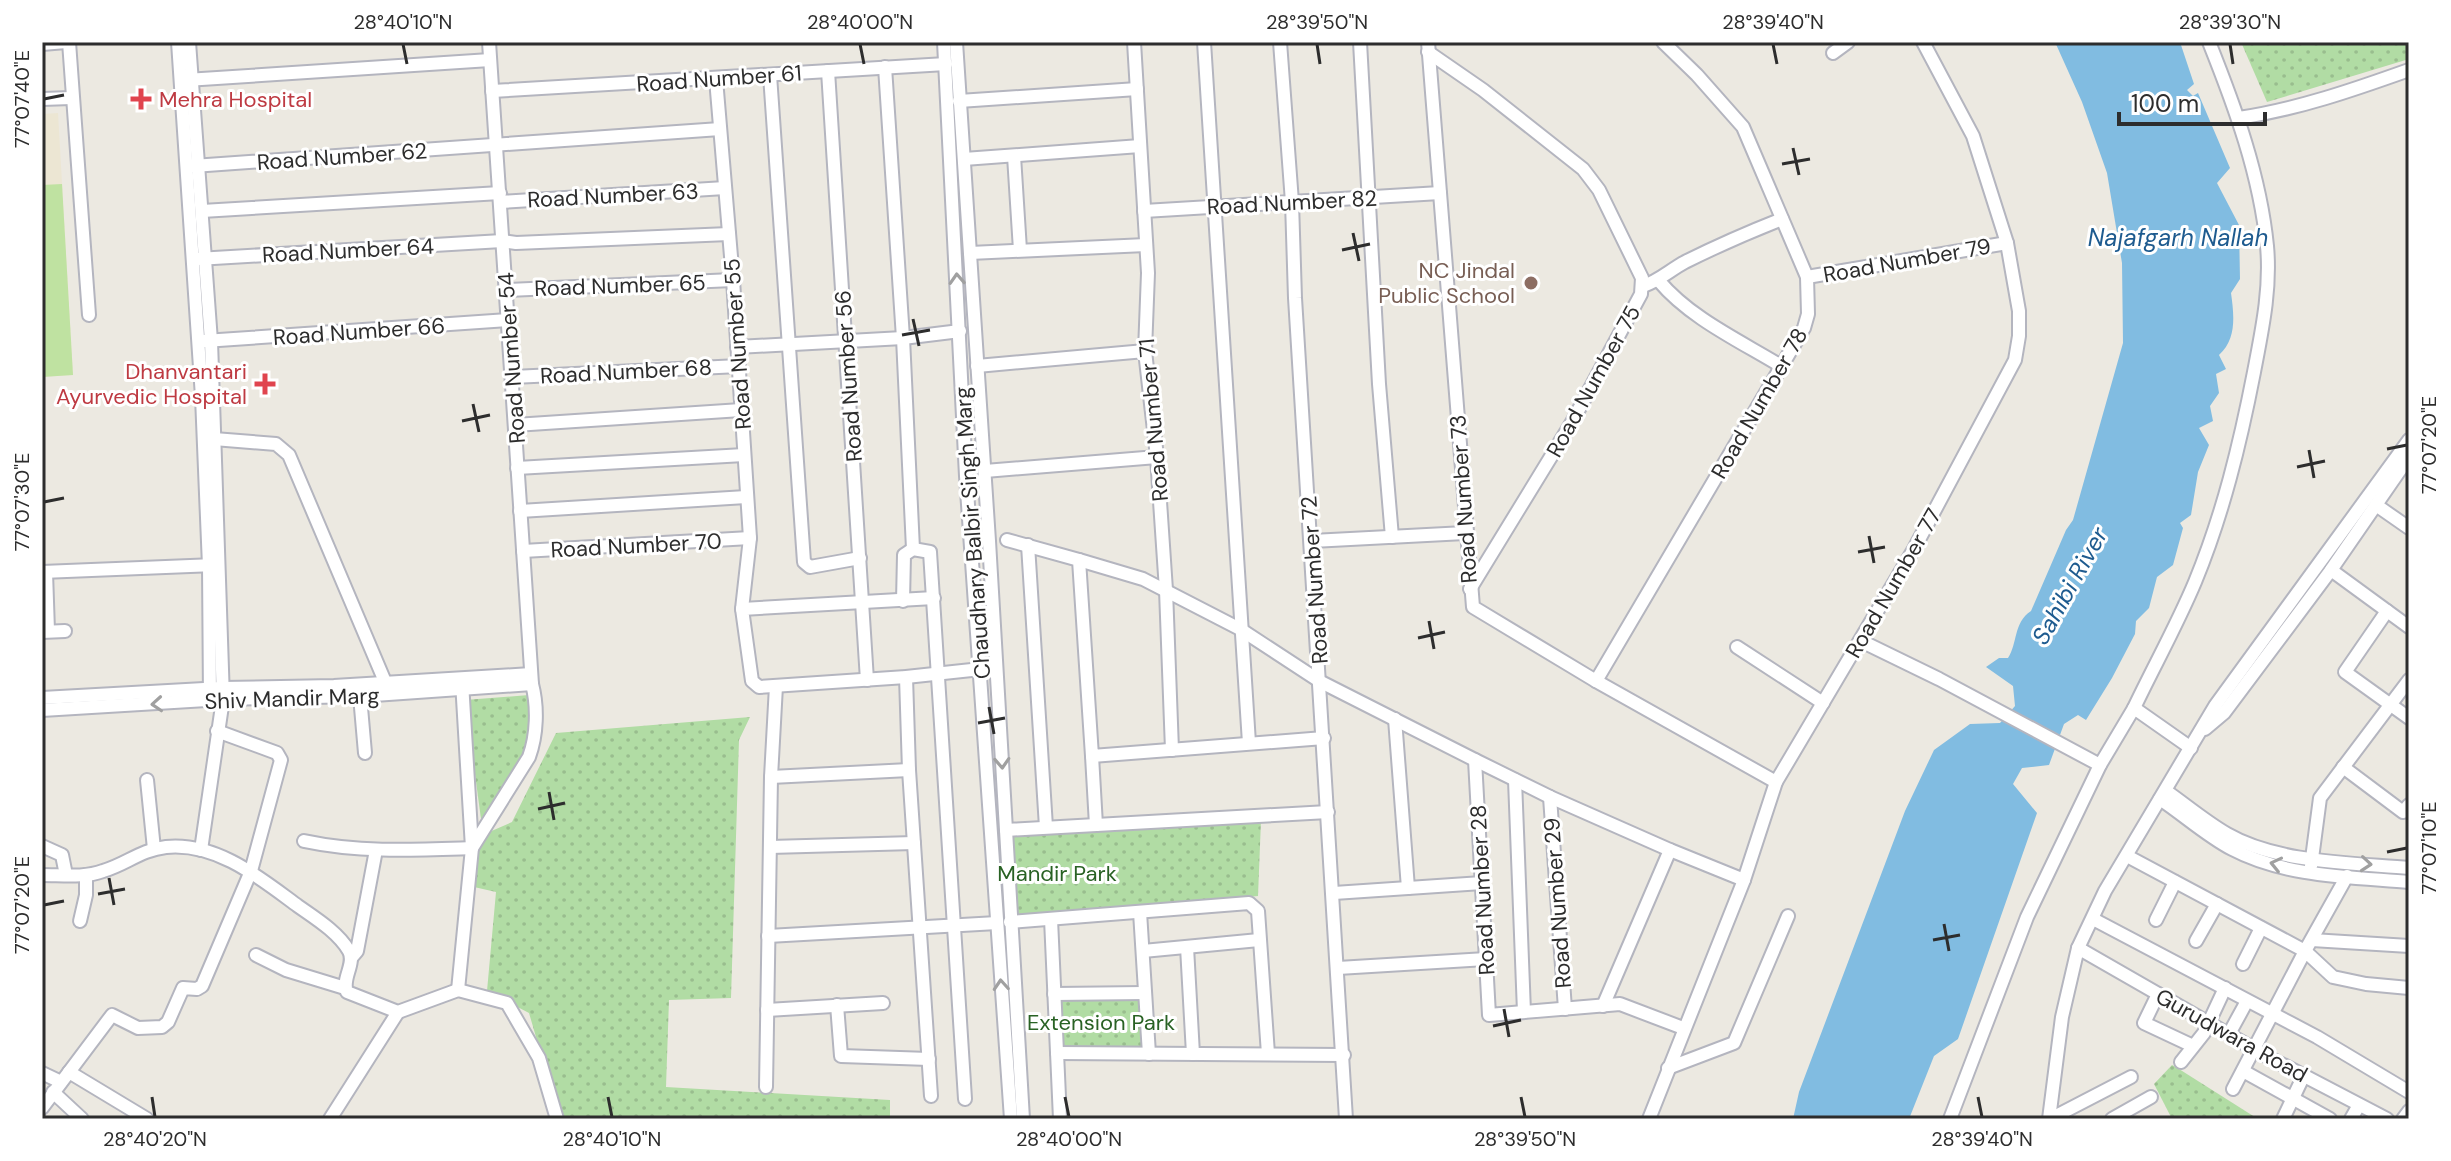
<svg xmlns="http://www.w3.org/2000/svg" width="2451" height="1161" font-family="'DM Sans',sans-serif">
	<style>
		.education { fill: #ece6d3 }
		.grass { fill: url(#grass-dots) }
		.pitch { fill: #bfe2a1 }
		.water { fill: #81bce1 }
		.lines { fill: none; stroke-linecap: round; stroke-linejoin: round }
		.minor-casing { stroke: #b4b5bf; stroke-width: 16 }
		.minor { stroke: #fff; stroke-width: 12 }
		.oneway { stroke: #a0a0a0 }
		.ticks { fill: none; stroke: #2d2d2d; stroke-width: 3 }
		.health-dot { fill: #e0444e; stroke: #fff; stroke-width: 3 }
		.education-dot { fill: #8d6e63; stroke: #fff; stroke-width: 3 }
		.labels { text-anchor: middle; stroke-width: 6; stroke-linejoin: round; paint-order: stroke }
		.street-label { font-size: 22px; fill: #2d2d2d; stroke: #fff }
		.health-label { font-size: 22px; fill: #be3a42; stroke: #fff; text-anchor: start }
		.education-label { font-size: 22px; fill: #785e54; stroke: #fff; text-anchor: end }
		.park-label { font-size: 22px; fill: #296224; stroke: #fff }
		.water-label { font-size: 24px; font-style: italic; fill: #1e5b8f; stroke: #fff }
		.neatline { fill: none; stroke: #2d2d2d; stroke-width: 3 }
		.ticks-label { font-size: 20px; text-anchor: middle; fill: #2d2d2d }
	</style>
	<defs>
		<pattern id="grass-dots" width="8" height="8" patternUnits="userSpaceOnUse" patternTransform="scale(2)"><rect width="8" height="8" fill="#b1dca4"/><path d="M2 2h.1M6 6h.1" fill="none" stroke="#99bd8e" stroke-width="1.8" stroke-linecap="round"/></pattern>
	</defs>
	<rect width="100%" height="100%" fill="#ece9e1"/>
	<!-- education -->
	<path class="education" d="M58,113L73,375L42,377V114Z"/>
	<!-- grass -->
	<g class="grass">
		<path d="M2241,42H2409V59L2267,102Z"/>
		<path d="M529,695V748L522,764L481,819L465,700Z"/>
		<path d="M750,717L739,740L731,998L669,1000L666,1087L890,1100V1119H560L529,1013L487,991L496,892L474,887L480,836L512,822L556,733Z"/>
		<path d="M1261,820L1258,896L1013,919L1009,832Z"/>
		<path d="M1145,993L1144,1049H1061L1054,994Z"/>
		<path d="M2172,1065L2179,1069L2258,1119H2172L2154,1084Z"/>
	</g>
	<!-- pitch -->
	<path class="pitch" d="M62,184L73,375L42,377V185Z"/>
	<!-- water -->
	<path class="water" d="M2055,42H2180L2194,84L2187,90L2193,96L2198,93L2230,168L2217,183L2239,225L2240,279L2231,293C2234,315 2237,339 2219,355L2226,369L2216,374L2219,393L2210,406L2213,421L2199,428L2209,445L2198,472L2191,515L2180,523L2183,528L2173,565L2157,577L2149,608L2136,621L2135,634L2112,678L2086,720L2078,715L2064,724L2049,765L2022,768L2013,784L2037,813L1958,1039L1934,1056L1909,1119H1793L1799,1092L1905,811L1934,750L1970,724L2000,723L2015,706L2013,686L1986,667L1999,658H2008C2018,643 2013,623 2031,611L2066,530L2073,520L2123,343L2122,263L2107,173L2082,102Z"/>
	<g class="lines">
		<!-- minor casing -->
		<g class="minor-casing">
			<g id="minor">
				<path d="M69,42L89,315"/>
				<path d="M178,42L202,397L209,566L210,700"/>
				<path d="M189,42L211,341L223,699L201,850"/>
				<path d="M944,42L966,476L1011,1119"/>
				<path d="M956,42L989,541L1023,1119"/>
				<path d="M1134,42L1148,273L1145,351L1157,457L1166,590L1172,750"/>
				<path d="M1204,42L1249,743"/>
				<path d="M1280,42L1292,202L1295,298L1346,1119"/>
				<path d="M1360,42L1379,384L1392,537"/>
				<path d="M1428,42L1473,607L1596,681L1776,782"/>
				<path d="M42,44L66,42"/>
				<path d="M1428,52L1483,90L1583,169L1599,190L1642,278L1641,294L1571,424L1470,589"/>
				<path d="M1833,53L1848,42"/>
				<path d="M885,67L903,338L913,549"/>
				<path d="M828,71L867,680"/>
				<path d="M770,75L804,562L810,567L860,558"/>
				<path d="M716,79L733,280L750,538L742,609"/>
				<path d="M186,80L490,60"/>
				<path d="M492,91L946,64"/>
				<path d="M42,99L71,98"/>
				<path d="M959,101L1137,89"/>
				<path d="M2239,118C2298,109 2353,90 2409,70"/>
				<path d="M1014,156L1020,250"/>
				<path d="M964,159L1140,146"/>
				<path d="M193,166L720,129"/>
				<path d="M500,202L725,188"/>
				<path d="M202,211L500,193"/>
				<path d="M1144,211L1440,193"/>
				<path d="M970,253L1146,245"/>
				<path d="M197,259L502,241L516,243L729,234"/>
				<path d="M1807,277L2007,243"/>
				<path d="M1659,281C1690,318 1740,341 1781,366"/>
				<path d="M1643,286C1659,281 1670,270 1685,262C1717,246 1749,232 1782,219"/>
				<path d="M507,290L733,280"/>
				<path d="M204,341L508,320"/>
				<path d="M737,347L903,338L960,331"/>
				<path d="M977,366L1145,351"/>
				<path d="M513,377L739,366"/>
				<path d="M515,425L741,410"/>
				<path d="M214,439L276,444L289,455L386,684"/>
				<path d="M517,468L744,455"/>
				<path d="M985,471L1157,457"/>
				<path d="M2376,505L2409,528"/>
				<path d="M520,511L746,497"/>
				<path d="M1007,540L1079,560L1092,756L1324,738"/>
				<path d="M1312,541L1465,533"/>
				<path d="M1028,545L1046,827"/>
				<path d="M523,551L750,538"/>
				<path d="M1079,560L1143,579L1240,629L1321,682L1475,760L1550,797L1670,850L1744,880"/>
				<path d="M2331,570L2409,627"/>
				<path d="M42,572L215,565"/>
				<path d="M46,572L48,631"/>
				<path d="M934,598L742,609L752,681L759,687L906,677L981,669"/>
				<path d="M903,601L904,555L913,549L930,552L965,1099"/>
				<path d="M2387,611L2345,672L2409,718"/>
				<path d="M42,632L65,631"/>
				<path d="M1861,641L1939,679L2100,765"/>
				<path d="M1737,647L1823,703"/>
				<path d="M906,677L909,770L931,1096"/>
				<path d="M1596,681L1804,328L1808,314L1807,277L1743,127L1697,75L1663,42"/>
				<path d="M360,696L365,753"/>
				<path d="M42,698L222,688L334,686L531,674"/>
				<path d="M2134,708C2154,666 2177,625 2195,582C2223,514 2240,444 2254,372C2262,330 2271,289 2267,246C2260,175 2235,107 2209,42"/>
				<path d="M42,710L223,699L360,696L532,684L489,42"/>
				<path d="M1395,719L1408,888"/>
				<path d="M2205,729L2224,713L2331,570L2409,457"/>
				<path d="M1092,756L1096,825"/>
				<path d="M1475,760L1489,1015L1620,1004L1683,1028"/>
				<path d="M2343,767L2403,812L2409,805"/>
				<path d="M771,777L909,770"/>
				<path d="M147,780L154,849"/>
				<path d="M1515,780L1524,1012"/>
				<path d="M2166,791C2186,805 2206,822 2227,834C2277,863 2353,863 2409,868"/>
				<path d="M1550,797L1565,1009"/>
				<path d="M2160,799C2184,815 2207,836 2232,849C2285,877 2351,877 2409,882"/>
				<path d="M1006,830L1328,812"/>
				<path d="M304,841C360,853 415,850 472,848L529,757C537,735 538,707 532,684"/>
				<path d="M42,846L62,855L66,875"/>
				<path d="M770,847L914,843"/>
				<path d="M2127,856L2305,951L2347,876"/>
				<path d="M2311,866L2320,798L2409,680"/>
				<path d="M42,875C62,875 84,878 103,871C127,864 140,850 166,847C217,842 260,878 298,906C315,918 338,932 349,951C356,964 341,979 347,992L398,1012L458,990L507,1003L539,1058L557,1119"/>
				<path d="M1334,893L1482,883"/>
				<path d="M1140,912L1149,1054"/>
				<path d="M1051,919L1060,1119"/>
				<path d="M2093,919L2317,1037L2409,1092"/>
				<path d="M2156,920L2175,882"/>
				<path d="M80,921L86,895V875"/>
				<path d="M1010,922L1249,903L1258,911L1268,1054"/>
				<path d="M768,936L997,923"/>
				<path d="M2312,940L2409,946"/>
				<path d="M2196,941L2217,904"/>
				<path d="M1187,947L1193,1054"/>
				<path d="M2078,948L2268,1057L2387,1119"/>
				<path d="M1143,951L1259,940"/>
				<path d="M256,955L286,970L345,988"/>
				<path d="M351,958L357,951L376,850"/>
				<path d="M2243,964L2261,928"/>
				<path d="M1338,968L1486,959"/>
				<path d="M458,990L472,848L462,682"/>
				<path d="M1054,994L1145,993"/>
				<path d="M2158,994L2144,1023L2193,1046"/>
				<path d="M837,1005L841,1056L929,1059"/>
				<path d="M1603,1006L1670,850"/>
				<path d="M767,1010L883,1003"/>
				<path d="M2229,1034L2247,1001"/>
				<path d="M1057,1053L1344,1055"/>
				<path d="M2181,1062L2204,1033L2225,988"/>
				<path d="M1668,1068L1734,1043L1788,916"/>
				<path d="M2243,1071L2330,1119"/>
				<path d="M69,1072L147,1119"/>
				<path d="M42,1073L61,1082"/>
				<path d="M766,1087L771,777L776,686"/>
				<path d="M2233,1089L2305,951L2333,977L2366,984L2409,988"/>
				<path d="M53,1092L82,1119"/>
				<path d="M42,1108L112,1015L138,1028L162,1027L168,1022L183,988L197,989L202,986L251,871L281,760L277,753L217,731"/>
				<path d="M330,1119L398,1012"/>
				<path d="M1649,1119L1744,880L1776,782L1914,549L2015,360L2019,336V311L2007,243L1973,136L1923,42"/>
				<path d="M1950,1119L2027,917L2100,765L2134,708L2191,748"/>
				<path d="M2049,1119L2062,1017L2078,948L2105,891L2215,706L2409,440"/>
				<path d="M2050,1119L2131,1077"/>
				<path d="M2112,1119L2151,1097"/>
				<path d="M2283,1119L2304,1075"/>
				<path d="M2351,1119L2359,1105"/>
				<path d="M2403,1119L2409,1111"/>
			</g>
		</g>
		<!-- minor -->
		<use href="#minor" class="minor"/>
	</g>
	<!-- one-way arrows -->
	<defs><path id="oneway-chevron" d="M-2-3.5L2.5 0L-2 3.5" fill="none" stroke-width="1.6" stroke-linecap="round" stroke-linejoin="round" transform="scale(2)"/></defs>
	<g class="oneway">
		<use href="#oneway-chevron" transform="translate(957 279) rotate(-93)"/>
		<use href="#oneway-chevron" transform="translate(157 704) rotate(176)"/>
		<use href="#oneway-chevron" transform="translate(1002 763) rotate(87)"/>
		<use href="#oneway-chevron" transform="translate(2276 864) rotate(-167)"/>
		<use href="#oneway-chevron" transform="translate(2366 864) rotate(5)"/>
		<use href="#oneway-chevron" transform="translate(1001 985) rotate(-94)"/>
	</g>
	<!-- ticks -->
	<path class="ticks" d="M403,44L407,64M860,44L864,64M1317,44L1320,64M1773,44L1777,64M2230,44L2233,64M44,99L64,95M1793,148L1799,175M1782,164L1810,159M1353,233L1359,261M1342,250L1370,244M913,319L919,346M902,335L930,330M473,404L479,432M462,421L490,415M2387,449L2407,445M2309,450L2314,478M2297,467L2325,461M44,502L64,498M1869,536L1874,563M1858,552L1885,547M1429,621L1434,649M1418,638L1445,632M989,707L994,734M978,723L1005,718M549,792L554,820M538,809L565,803M2387,852L2407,848M109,878L114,905M98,894L125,889M44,905L64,901M1944,924L1949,951M1933,940L1960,935M1504,1009L1509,1037M1493,1026L1521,1020M152,1097L155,1117M608,1097L612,1117M1065,1097L1069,1117M1521,1097L1525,1117M1978,1097L1982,1117"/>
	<!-- markers -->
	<g class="health-dot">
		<path d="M137 87h8v8h8v8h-8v8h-8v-8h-8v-8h8z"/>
		<path d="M261 372h8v8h8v8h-8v8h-8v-8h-8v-8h8z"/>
	</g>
	<circle class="education-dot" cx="1531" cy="283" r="8"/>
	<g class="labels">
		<!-- street labels -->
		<g class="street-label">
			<text transform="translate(719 78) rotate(-4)" y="8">Road Number 61</text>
			<text transform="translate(342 156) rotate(-4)" y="8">Road Number 62</text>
			<text transform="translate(613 195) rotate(-3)" y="8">Road Number 63</text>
			<text transform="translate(1292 202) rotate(-3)" y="8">Road Number 82</text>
			<text transform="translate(348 250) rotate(-3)" y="8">Road Number 64</text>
			<text transform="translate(1907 260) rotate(-10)" y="8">Road Number 79</text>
			<text transform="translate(620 285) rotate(-2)" y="8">Road Number 65</text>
			<text transform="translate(359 331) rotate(-4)" y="8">Road Number 66</text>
			<text transform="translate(737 344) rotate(-94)" y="8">Road Number 55</text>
			<text transform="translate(511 358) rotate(-94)" y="8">Road Number 54</text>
			<text transform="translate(626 371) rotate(-3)" y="8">Road Number 68</text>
			<text transform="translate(848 376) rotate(-94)" y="8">Road Number 56</text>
			<text transform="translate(1593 381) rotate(-61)" y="8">Road Number 75</text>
			<text transform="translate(1759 403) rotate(-60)" y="8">Road Number 78</text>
			<text transform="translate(1153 420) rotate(-95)" y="8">Road Number 71</text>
			<text transform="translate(1463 499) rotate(-94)" y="8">Road Number 73</text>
			<text transform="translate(972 533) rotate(-94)" y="8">Chaudhary Balbir Singh Marg</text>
			<text transform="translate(636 545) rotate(-3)" y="8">Road Number 70</text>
			<text transform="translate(1314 580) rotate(-94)" y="8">Road Number 72</text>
			<text transform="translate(1893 583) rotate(-60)" y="8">Road Number 77</text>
			<text transform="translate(292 698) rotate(-2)" y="8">Shiv Mandir Marg</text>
			<text transform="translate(1482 890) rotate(-93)" y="8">Road Number 28</text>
			<text transform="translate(1557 903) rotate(-94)" y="8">Road Number 29</text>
			<text transform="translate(2232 1035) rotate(29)" y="8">Gurudwara Road</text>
		</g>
		<!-- health labels -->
		<g class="health-label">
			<text x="159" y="107">Mehra Hospital</text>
			<text x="247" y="379" text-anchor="end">Dhanvantari<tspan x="247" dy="25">Ayurvedic Hospital</tspan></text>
		</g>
		<!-- education labels -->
		<g class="education-label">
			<text x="1515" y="278">NC Jindal<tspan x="1515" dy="25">Public School</tspan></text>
		</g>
		<!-- park labels -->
		<g class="park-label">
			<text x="1057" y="881">Mandir Park</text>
			<text x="1101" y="1030">Extension Park</text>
		</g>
		<!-- water labels -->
		<g class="water-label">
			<text x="2178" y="246">Najafgarh Nallah</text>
			<text transform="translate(2070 586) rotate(-61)" y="8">Sahibi River</text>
		</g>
	</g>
	<!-- border -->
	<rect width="2451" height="1161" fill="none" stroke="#ffffff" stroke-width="88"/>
	<!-- scale -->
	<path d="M2119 112v12h146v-12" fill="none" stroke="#2d2d2d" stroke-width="4"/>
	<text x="2131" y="112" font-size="24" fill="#2d2d2d" stroke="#ffffff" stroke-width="6" paint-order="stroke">100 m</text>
	<rect x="44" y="44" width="2363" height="1073" class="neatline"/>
	<g class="ticks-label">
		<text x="403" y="29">28°40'10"N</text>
		<text x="860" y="29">28°40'00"N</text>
		<text x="1317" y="29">28°39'50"N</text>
		<text x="1773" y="29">28°39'40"N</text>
		<text x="2230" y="29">28°39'30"N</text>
		<text transform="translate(22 99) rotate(-90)" y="7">77°07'40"E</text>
		<text transform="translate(2429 445) rotate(-90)" y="7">77°07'20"E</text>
		<text transform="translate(22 502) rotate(-90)" y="7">77°07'30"E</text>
		<text transform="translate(2429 848) rotate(-90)" y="7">77°07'10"E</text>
		<text transform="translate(22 905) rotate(-90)" y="7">77°07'20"E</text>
		<text x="155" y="1146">28°40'20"N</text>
		<text x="612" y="1146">28°40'10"N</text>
		<text x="1069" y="1146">28°40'00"N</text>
		<text x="1525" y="1146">28°39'50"N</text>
		<text x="1982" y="1146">28°39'40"N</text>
	</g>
</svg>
